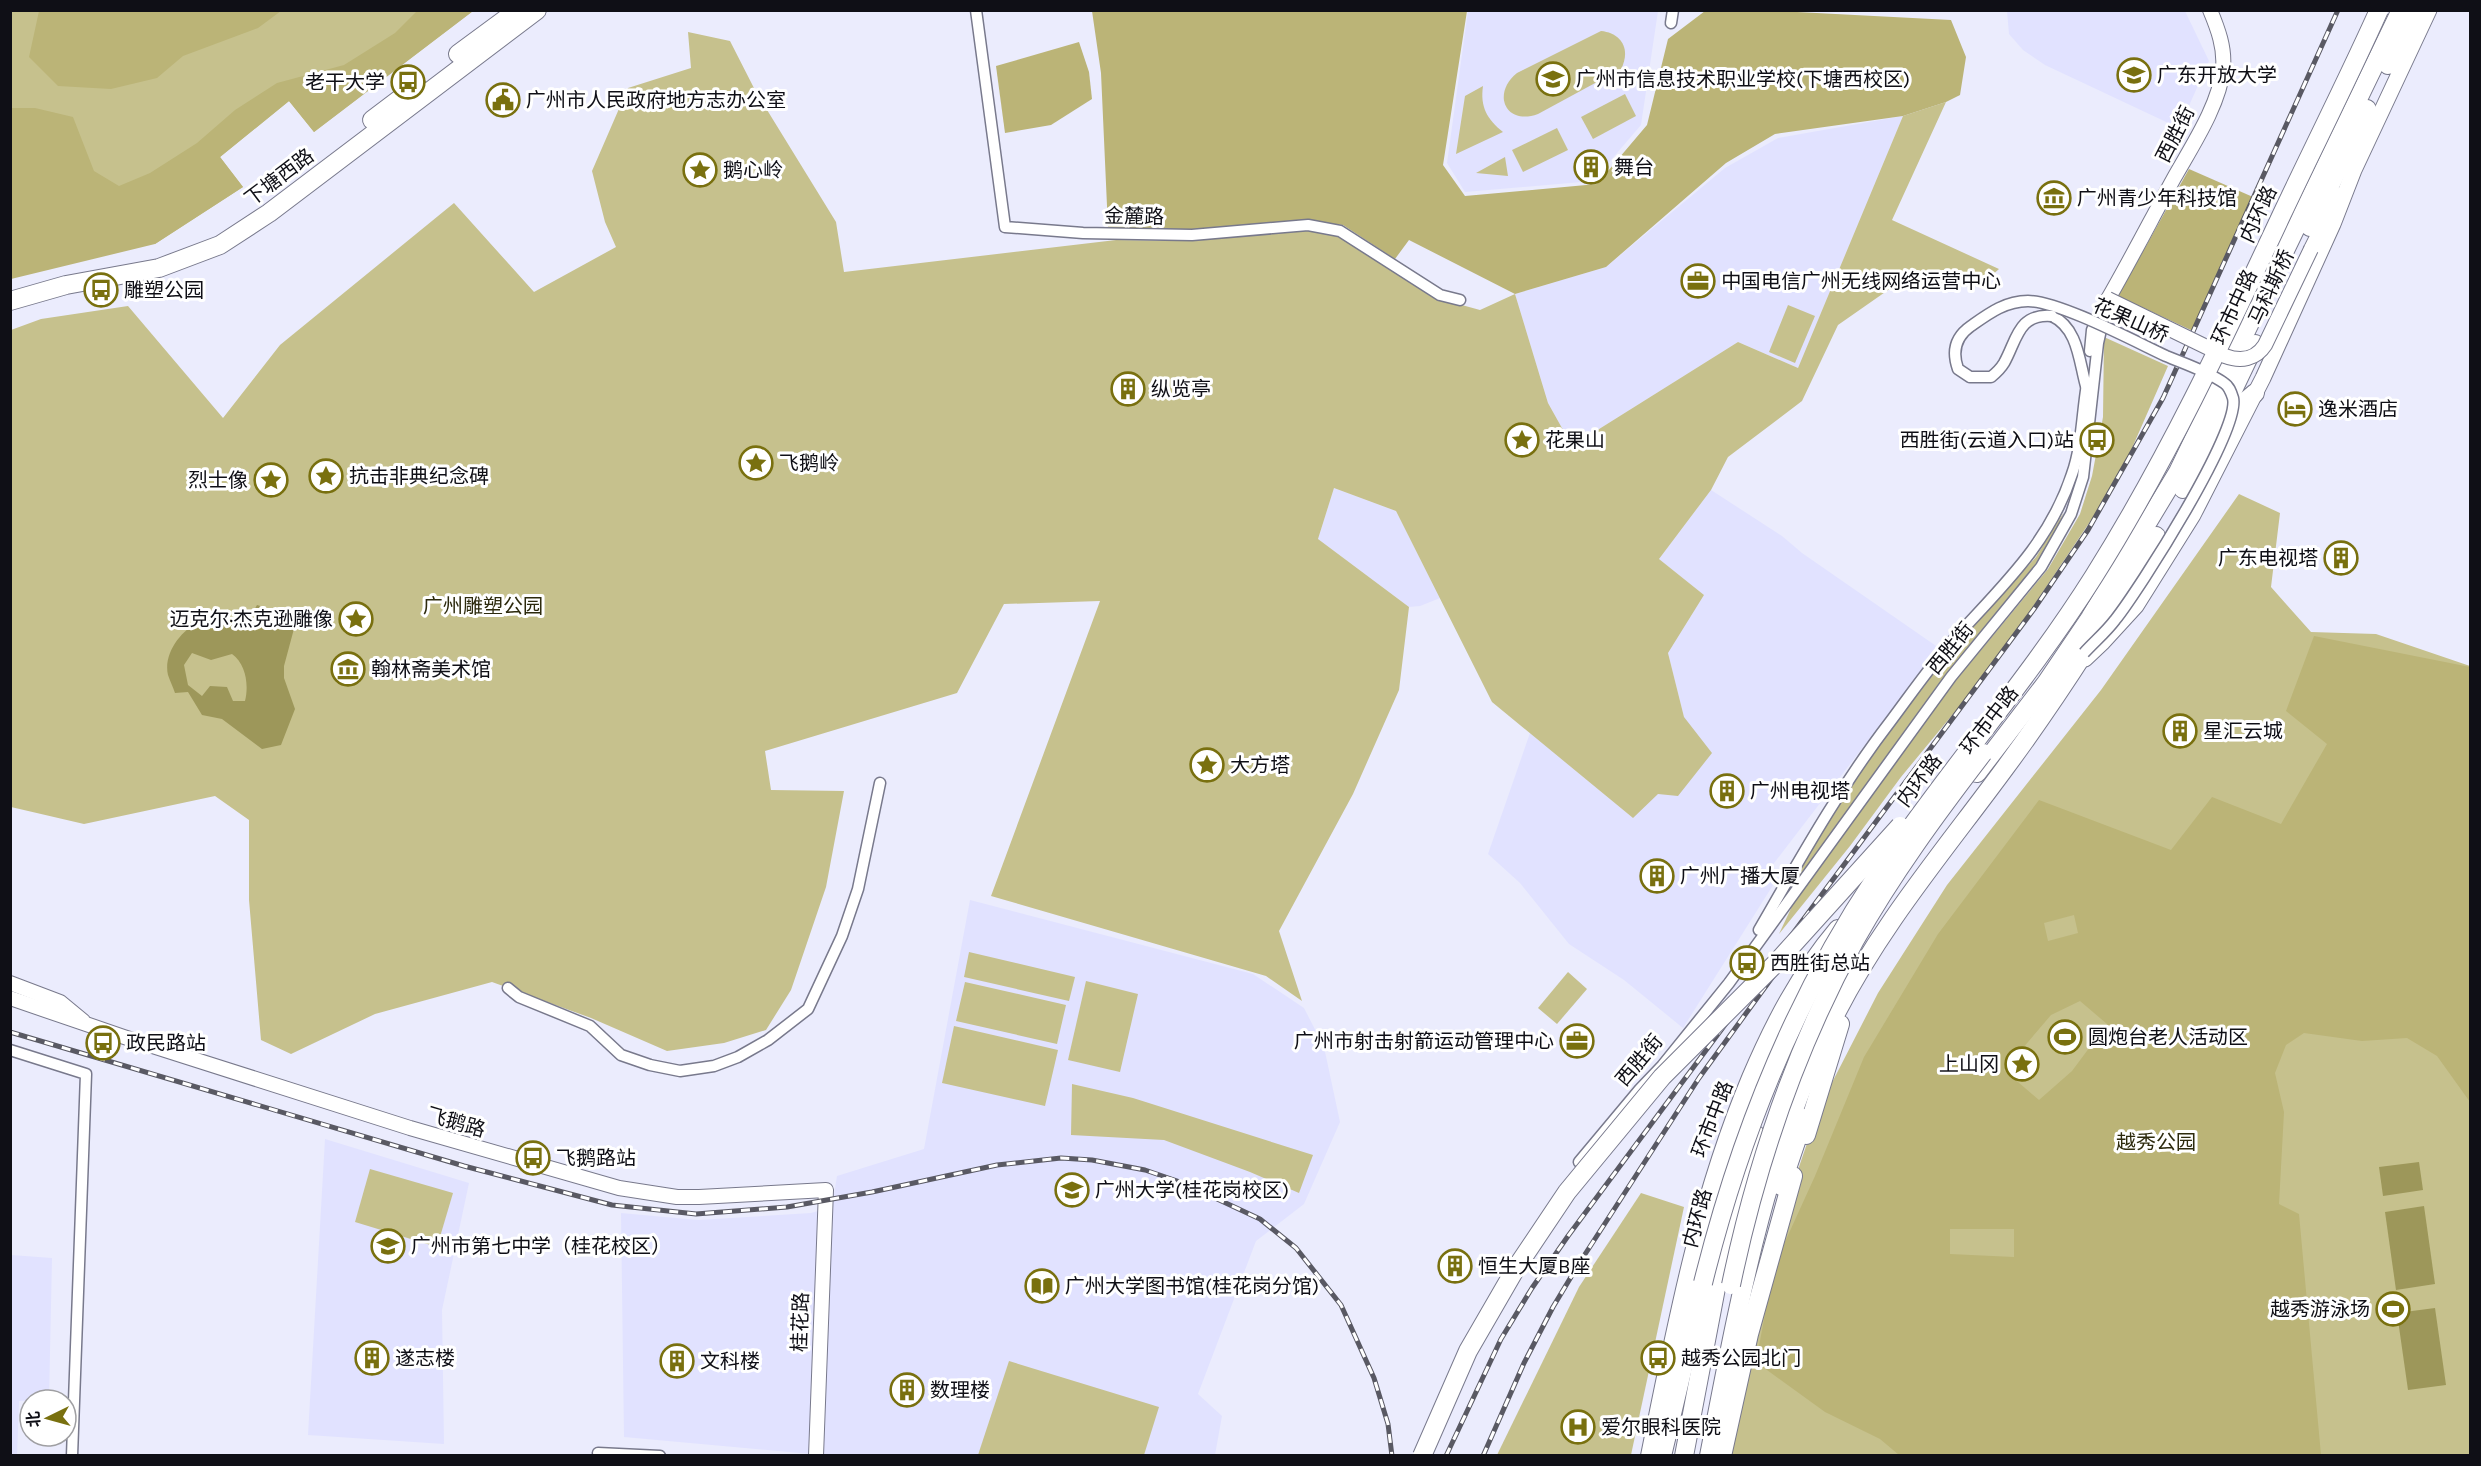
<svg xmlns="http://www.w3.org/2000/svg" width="2481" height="1466" font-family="Karla,'Noto Sans SC',sans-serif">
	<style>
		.built { fill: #e1e2ff }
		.green { fill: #c6c18d }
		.forest { fill: #bbb477; fill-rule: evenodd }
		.water { fill: #9d975a; fill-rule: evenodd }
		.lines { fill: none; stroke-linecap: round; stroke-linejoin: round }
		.street-casing { stroke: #78798c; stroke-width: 13 }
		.secondary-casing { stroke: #78798c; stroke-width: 16 }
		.primary-casing { stroke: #78798c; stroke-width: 17 }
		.highway-casing { stroke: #78798c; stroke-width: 20 }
		.street { stroke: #fff; stroke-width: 10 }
		.secondary { stroke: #fff; stroke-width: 14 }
		.primary { stroke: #fff; stroke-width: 15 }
		.highway { stroke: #fff; stroke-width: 18 }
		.rail-casing { stroke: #595963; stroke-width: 5 }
		.rail { stroke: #fff; stroke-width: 3; stroke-dasharray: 9; stroke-linecap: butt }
		.street-bridge-casing { stroke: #78798c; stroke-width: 13; stroke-linecap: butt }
		.secondary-bridge-casing { stroke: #78798c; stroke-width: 16; stroke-linecap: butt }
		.highway-bridge-casing { stroke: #78798c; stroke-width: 20; stroke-linecap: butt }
		.street-bridge { stroke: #fff; stroke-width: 10 }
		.secondary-bridge { stroke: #fff; stroke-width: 14 }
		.highway-bridge { stroke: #fff; stroke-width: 18 }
		.labels { text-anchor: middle; stroke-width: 6; stroke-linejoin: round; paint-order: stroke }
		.poi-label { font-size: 20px; fill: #0f0f16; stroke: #fff; text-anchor: start }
		.street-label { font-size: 20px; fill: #0f0f16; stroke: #fff }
		.park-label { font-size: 20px; fill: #2d2a0d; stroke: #fff }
	</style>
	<rect width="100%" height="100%" fill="#ebecfd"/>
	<!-- built -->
	<g class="built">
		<path d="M1468,11H1658L1641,125L1593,181L1465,192L1447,163Z"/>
		<path d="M2007,11H2185L2209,61L2179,128L2045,65L2023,50L2009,34Z"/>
		<path d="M1903,116L1798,368L1738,342L1572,446L1548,403L1515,294L1606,267L1725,168L1778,138Z"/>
		<path d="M1334,488L1396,511L1440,598L1420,606L1409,607L1318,539Z"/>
		<path d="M1711,490L1782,536L1802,553L1939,648L1771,867L1775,882L1683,1028L1624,980L1569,944L1520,883L1488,854L1530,733L1633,818L1684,717L1668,653L1704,595L1659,559Z"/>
		<path d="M970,900L1253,974L1304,1008L1324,1047L1340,1122L1304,1204L1256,1241L1198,1394L1222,1416L1215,1455L832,1456L624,1437L621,1213L698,1220L811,1213L832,1207L837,1176L924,1149Z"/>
		<path d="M325,1139L469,1183L442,1310L444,1444L308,1435Z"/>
		<path d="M11,1255L52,1258L49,1400L19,1401L17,1456L10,1455Z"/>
	</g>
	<!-- green -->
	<g class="green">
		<path d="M10,11H473L314,132L289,101L220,157L243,187L155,244L11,136Z"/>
		<path d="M1601,31C1622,33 1631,50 1621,69L1538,114C1506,126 1491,94 1517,73Z"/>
		<path d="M688,32L730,41L756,92L836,222L844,272L1116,240L1190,241L1307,228L1339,234L1440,299L1480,310L1515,294L1548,403L1572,446L1738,342L1798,368L1903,116L1946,102L1892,220L1999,269L1980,286L1891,288L1838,325L1802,401L1728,457L1711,490L1659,559L1704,595L1668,653L1684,717L1712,753L1678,796L1658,794L1633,818L1492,702L1396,511L1334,488L1318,539L1409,607L1399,690L1353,794L1279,931L1302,1001L1266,976L991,896L1100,601L1004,604L957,693L765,751L771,790L844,791L826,887L791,990L766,1030L724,1043L667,1051L591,1018L492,982L375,1014L291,1054L261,1040L249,900V820L215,796L84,824L11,807V330L41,319L128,306L223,418L280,345L454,203L534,292L616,247L605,222L592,171L628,88L691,68Z"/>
		<path d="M1483,86C1480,107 1487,119 1503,132L1456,154L1465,96Z"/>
		<path d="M1625,94L1636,116L1593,139L1581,117Z"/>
		<path d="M1557,128L1568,150L1523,172L1512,150Z"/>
		<path d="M1505,157L1508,176L1476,173Z"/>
		<path d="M1788,305L1815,316L1795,363L1769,352Z"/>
		<path d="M2104,337L2168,366L2118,480L2024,620L1977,685L1901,777L1850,846L1779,934L1794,902L1952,685L2048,569L2080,514L2092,476L2103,417Z"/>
		<path d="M2239,494L2280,513L2271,587L2311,632L2376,634L2470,666V1455L1726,1456L1783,1214L1819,1108L1878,993L1947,885L2101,690Z"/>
		<path d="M2064,512L2055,533L2038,565L1788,897L1785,896V892L1848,788L1901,710L1952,649L2036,557Z"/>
		<path d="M969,952L1075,977L1069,1001L964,977Z"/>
		<path d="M1568,972L1587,989L1557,1024L1538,1008Z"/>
		<path d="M1086,981L1138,994L1120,1072L1068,1060Z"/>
		<path d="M965,982L1066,1005L1057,1044L956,1021Z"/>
		<path d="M954,1026L1058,1050L1045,1106L942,1083Z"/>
		<path d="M1072,1084L1133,1098L1313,1155L1299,1193L1250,1172L1164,1140L1071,1135Z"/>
		<path d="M370,1169L453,1193L437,1247L355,1222Z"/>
		<path d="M1641,1193L1684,1207L1631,1455H1497L1579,1287Z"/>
		<path d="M1009,1361L1159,1407L1144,1455H978Z"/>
	</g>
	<!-- forest -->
	<g class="forest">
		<path d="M418,10L473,11L314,132L289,101L220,157L243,187L155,244L11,279V108H35L73,117L94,171L119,186L150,173L197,143L235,110L277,83L344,65L395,33Z"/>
		<path d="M39,11V10L281,11L258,28L183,56L157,78L111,89L58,86L29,57Z"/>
		<path d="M1092,11H1467L1443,165L1465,196L1597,184L1647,125L1668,39L1705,11H1776L1951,20L1966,57L1960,95L1946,102L1903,116L1775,134L1726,163L1606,267L1515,294L1409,240L1395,259L1343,225L1309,221L1192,232L1108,228L1101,73Z"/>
		<path d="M1079,42L1089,72L1092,99L1051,125L1005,133L996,66Z"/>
		<path d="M2189,169L2253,197L2195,332L2118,296Z"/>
		<path d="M2314,636L2470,667V1102L2437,1056L2407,1038L2362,1041L2304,1033L2286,1045L2275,1073L2284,1112L2279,1204L2299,1214L2321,1455H1899L1880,1439L1825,1412L1756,1362L1774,1266L1815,1176L1864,1057L1938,934L2039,800L2171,850L2212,797L2281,824L2327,744L2286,711ZM2074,915L2078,933L2048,941L2044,923ZM2080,1001L2107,1024L2072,1071L2039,1100L2004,1070L2051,1015ZM1950,1229H2014V1257L1950,1254Z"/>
	</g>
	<!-- water -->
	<g class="water">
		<path d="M257,605L277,611L295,625L284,666V678L295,709L281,745L262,749L222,719L202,715L188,692L175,693C173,687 170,681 168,675C163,654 181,630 199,622C214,617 232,622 246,625ZM192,653L211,660L232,654C246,664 249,685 245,701H233L227,687L210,686L202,696L188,685L184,665Z"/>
		<path d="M2419,1162L2423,1190L2383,1196L2379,1167Z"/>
		<path d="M2424,1206L2435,1284L2396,1290L2385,1212Z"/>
		<path d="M2435,1308L2446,1385L2408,1390L2397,1313Z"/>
	</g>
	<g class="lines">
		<!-- street casing -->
		<g class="street-casing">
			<g id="street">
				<path d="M976,10L1005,227L1083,233L1192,235L1308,225L1340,231L1440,295L1460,300"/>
				<path d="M1671,23L1673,10"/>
				<path d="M2052,316C2078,328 2079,361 2086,386"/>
				<path d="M2090,351L2092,330L2098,317"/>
				<path d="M1759,930C1800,859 1840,787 1890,722C1911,694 1931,665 1954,639C2002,586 2049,544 2072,474C2082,446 2082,413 2087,384"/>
				<path d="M508,988L519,997L590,1026L621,1055L650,1065L680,1071L714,1066L738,1057L768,1040L808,1009L842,936L858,889L880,783"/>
				<path d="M10,1050L86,1074L72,1456"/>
				<path d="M1579,1162L1640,1089L1662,1066L1729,983L1951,677L2041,567L2071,514L2083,477L2098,343L2108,299"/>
				<path d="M598,1453L660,1456"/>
			</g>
		</g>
		<!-- secondary casing -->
		<g class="secondary-casing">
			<g id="secondary">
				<path d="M2311,249L2338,195"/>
				<path d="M2108,299C2131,259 2152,218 2174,178C2192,146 2220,104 2223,68C2225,48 2218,29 2210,10"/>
				<path d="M10,983L60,1002L83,1021"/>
				<path d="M10,998L124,1037L410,1128L619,1188L677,1197H699L826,1190L816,1456"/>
			</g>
		</g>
		<!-- primary casing -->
		<g class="primary-casing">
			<path id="primary" d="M2085,659L2103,642L2136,606L2193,515L2263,378L2333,224L2354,170L2429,10"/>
		</g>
		<!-- highway casing -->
		<g class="highway-casing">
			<g id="highway">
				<path d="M458,54L515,12"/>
				<path d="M2388,65L2416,10"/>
				<path d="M372,120L417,86"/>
				<path d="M2310,227L2367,109"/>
				<path d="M10,301L66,285L159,268L220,245L269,213L537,10"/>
				<path d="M2222,421L2255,393"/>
				<path d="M2183,489L2216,426L2255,344"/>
				<path d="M1977,773L2046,683L2090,618L2178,472L2401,10"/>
				<path d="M1806,1135L1840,1024"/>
				<path d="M1781,1186L1804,1118"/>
				<path d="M1650,1456C1676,1327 1700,1199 1751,1078C1774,1024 1800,974 1838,929"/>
				<path d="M1662,1456L1703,1283"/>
				<path d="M1684,1456L1720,1267L1756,1135"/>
				<path d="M1709,1456C1738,1307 1764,1157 1832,1021C1879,927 1944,851 2005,768C2060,694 2109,616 2156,536"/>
				<path d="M1722,1456L1749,1334L1793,1176"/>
			</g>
		</g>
		<!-- street -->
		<use href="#street" class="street"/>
		<!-- secondary -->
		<use href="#secondary" class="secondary"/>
		<!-- primary -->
		<use href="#primary" class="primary"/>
		<!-- highway -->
		<use href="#highway" class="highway"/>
		<!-- rail casing -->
		<g class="rail-casing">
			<g id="rail">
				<path d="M10,1032L464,1166L612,1205L696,1214L787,1207L872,1192L997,1165L1061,1158L1092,1160L1145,1170L1183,1183L1260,1219L1296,1248L1341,1305L1374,1378L1388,1424L1392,1456"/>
				<path d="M1446,1456L1501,1339L1532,1288L1568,1236L2034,609L2088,530L2163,398L2338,10"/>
				<path d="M1483,1456L1524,1363L1553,1307L1580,1262L1699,1078L1819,913"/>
			</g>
		</g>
		<!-- rail -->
		<use href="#rail" class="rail"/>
		<!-- street-bridge casing -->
		<g class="street-bridge-casing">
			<path id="street-bridge" d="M2052,316C2018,313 2017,340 2004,363C2001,368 1996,373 1991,377H1970L1958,369C1952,352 1955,337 1971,326C1988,314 2005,301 2028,301C2059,301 2134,341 2166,356C2185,364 2207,371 2224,383C2229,386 2231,392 2233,398C2241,430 2139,590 2115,620C2106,632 2094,642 2084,653"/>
		</g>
		<!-- secondary-bridge casing -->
		<g class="secondary-bridge-casing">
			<path id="secondary-bridge" d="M2108,299L2225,356C2241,362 2256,359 2265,345L2311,249"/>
		</g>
		<!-- highway-bridge casing -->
		<g class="highway-bridge-casing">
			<g id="highway-bridge">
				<path d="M1703,1283C1739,1138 1793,1001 1876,877C1945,774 2028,681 2094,576C2167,460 2224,338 2282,214C2314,146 2348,79 2379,10"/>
				<path d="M1731,1285C1756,1165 1795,1049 1855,940C1892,874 1937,813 1983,753"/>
				<path d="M1422,1456L1468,1351L1516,1268L1567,1192L1662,1077L1778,961L1900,826"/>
			</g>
		</g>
		<!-- street-bridge -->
		<use href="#street-bridge" class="street-bridge"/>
		<!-- secondary-bridge -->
		<use href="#secondary-bridge" class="secondary-bridge"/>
		<!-- highway-bridge -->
		<use href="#highway-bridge" class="highway-bridge"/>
	</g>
	<!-- icons -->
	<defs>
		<g id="university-ring" transform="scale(1.725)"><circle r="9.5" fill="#fff" stroke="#79700f" stroke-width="1.5"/><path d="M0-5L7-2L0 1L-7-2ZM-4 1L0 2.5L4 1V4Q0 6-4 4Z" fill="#79700f"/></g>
		<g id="school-ring" transform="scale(1.725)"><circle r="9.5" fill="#fff" stroke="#79700f" stroke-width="1.5"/><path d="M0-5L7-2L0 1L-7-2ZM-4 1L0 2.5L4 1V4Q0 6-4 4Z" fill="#79700f"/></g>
		<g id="bus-ring" transform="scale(1.725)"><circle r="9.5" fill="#fff" stroke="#79700f" stroke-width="1.5"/><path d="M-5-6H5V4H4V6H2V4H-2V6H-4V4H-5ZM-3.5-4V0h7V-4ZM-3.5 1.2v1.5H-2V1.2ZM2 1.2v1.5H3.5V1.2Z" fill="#79700f"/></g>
		<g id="civic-ring" transform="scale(1.725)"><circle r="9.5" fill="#fff" stroke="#79700f" stroke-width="1.5"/><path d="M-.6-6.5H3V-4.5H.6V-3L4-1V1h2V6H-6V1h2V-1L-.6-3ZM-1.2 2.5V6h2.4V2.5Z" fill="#79700f"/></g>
		<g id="building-ring" transform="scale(1.725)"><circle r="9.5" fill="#fff" stroke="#79700f" stroke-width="1.5"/><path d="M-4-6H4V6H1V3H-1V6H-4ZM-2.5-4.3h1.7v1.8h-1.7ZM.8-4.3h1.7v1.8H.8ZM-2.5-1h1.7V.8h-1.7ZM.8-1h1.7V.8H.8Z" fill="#79700f"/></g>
		<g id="sight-ring" transform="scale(1.725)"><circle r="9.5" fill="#fff" stroke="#79700f" stroke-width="1.5"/><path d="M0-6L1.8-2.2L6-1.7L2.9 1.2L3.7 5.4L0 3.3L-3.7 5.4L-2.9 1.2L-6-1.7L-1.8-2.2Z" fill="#79700f"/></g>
		<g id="museum-ring" transform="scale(1.725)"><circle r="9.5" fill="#fff" stroke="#79700f" stroke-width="1.5"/><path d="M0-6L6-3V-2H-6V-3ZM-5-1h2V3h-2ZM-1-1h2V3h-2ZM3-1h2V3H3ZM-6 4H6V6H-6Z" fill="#79700f"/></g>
		<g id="office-ring" transform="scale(1.725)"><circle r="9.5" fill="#fff" stroke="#79700f" stroke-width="1.5"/><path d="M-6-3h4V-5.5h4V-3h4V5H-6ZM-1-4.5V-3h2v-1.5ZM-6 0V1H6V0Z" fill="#79700f"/></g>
		<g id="hotel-ring" transform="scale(1.725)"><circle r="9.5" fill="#fff" stroke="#79700f" stroke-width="1.5"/><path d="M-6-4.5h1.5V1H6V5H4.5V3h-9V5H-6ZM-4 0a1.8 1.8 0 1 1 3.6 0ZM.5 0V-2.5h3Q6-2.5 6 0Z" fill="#79700f"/></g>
		<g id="stadium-ring" transform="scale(1.725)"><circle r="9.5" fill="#fff" stroke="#79700f" stroke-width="1.5"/><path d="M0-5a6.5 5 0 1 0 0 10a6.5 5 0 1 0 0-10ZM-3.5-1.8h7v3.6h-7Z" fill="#79700f"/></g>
		<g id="library-ring" transform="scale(1.725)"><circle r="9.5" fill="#fff" stroke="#79700f" stroke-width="1.5"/><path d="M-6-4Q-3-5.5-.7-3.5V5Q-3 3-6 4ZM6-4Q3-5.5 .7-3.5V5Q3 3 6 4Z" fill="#79700f"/></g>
		<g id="hospital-ring" transform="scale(1.725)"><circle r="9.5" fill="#fff" stroke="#79700f" stroke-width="1.5"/><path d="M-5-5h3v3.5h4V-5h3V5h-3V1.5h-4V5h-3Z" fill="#79700f"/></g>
	</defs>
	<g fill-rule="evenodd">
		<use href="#university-ring" x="2134" y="75"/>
		<use href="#school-ring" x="1553" y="79"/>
		<use href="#bus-ring" x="408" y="82"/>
		<use href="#civic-ring" x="503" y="100"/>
		<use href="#building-ring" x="1591" y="167"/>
		<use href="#sight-ring" x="700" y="170"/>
		<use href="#museum-ring" x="2054" y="198"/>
		<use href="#office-ring" x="1698" y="281"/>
		<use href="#bus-ring" x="101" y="290"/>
		<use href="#building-ring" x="1128" y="389"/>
		<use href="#hotel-ring" x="2295" y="409"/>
		<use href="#sight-ring" x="1522" y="440"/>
		<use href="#bus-ring" x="2097" y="440"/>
		<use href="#sight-ring" x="756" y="463"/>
		<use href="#sight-ring" x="326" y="476"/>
		<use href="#sight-ring" x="271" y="480"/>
		<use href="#building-ring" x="2341" y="558"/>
		<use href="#sight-ring" x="356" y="619"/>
		<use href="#museum-ring" x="348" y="669"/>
		<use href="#building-ring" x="2180" y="731"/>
		<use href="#sight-ring" x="1207" y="765"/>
		<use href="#building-ring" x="1727" y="791"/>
		<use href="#building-ring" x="1657" y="876"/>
		<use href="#bus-ring" x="1747" y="963"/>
		<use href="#stadium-ring" x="2065" y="1037"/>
		<use href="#office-ring" x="1577" y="1041"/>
		<use href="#bus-ring" x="103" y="1043"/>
		<use href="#sight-ring" x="2022" y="1064"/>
		<use href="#bus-ring" x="533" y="1158"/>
		<use href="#university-ring" x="1072" y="1190"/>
		<use href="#school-ring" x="388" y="1246"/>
		<use href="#building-ring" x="1455" y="1266"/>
		<use href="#library-ring" x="1042" y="1286"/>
		<use href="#stadium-ring" x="2393" y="1309"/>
		<use href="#building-ring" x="372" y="1358"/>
		<use href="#bus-ring" x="1658" y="1358"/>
		<use href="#building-ring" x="677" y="1361"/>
		<use href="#building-ring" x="907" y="1390"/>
		<use href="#hospital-ring" x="1578" y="1427"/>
	</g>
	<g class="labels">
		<!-- poi labels -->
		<g class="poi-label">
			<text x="2157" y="82">广东开放大学</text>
			<text x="1576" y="86">广州市信息技术职业学校(下塘西校区)</text>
			<text x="385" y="89" text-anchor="end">老干大学</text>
			<text x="526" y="107">广州市人民政府地方志办公室</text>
			<text x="1614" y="174">舞台</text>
			<text x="723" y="177">鹅心岭</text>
			<text x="2077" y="205">广州青少年科技馆</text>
			<text x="1721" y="288">中国电信广州无线网络运营中心</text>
			<text x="124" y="297">雕塑公园</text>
			<text x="1151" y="396">纵览亭</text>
			<text x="2318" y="416">逸米酒店</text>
			<text x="1545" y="447">花果山</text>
			<text x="2074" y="447" text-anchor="end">西胜街(云道入口)站</text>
			<text x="779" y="470">飞鹅岭</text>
			<text x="349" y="483">抗击非典纪念碑</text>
			<text x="248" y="487" text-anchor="end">烈士像</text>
			<text x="2318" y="565" text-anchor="end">广东电视塔</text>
			<text x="333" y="626" text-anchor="end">迈克尔·杰克逊雕像</text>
			<text x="371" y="676">翰林斋美术馆</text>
			<text x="2203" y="738">星汇云城</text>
			<text x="1230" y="772">大方塔</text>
			<text x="1750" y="798">广州电视塔</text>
			<text x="1680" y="883">广州广播大厦</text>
			<text x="1770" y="970">西胜街总站</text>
			<text x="2088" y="1044">圆炮台老人活动区</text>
			<text x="1554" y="1048" text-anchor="end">广州市射击射箭运动管理中心</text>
			<text x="126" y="1050">政民路站</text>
			<text x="1999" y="1071" text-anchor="end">上山冈</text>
			<text x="556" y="1165">飞鹅路站</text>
			<text x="1095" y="1197">广州大学(桂花岗校区)</text>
			<text x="411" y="1253">广州市第七中学（桂花校区）</text>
			<text x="1478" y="1273">恒生大厦B座</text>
			<text x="1065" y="1293">广州大学图书馆(桂花岗分馆)</text>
			<text x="2370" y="1316" text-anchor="end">越秀游泳场</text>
			<text x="395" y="1365">遂志楼</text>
			<text x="1681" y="1365">越秀公园北门</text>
			<text x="700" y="1368">文科楼</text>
			<text x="930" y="1397">数理楼</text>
			<text x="1601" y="1434">爱尔眼科医院</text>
		</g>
		<!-- street labels -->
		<g class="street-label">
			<text transform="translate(2175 134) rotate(-63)" y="7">西胜街</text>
			<text transform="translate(279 177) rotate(-37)" y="7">下塘西路</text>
			<text transform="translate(2258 214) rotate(-65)" y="7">内环路</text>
			<text transform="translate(1134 216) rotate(1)" y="7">金麓路</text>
			<text transform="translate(2271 287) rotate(-65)" y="7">马科斯桥</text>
			<text transform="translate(2234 307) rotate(-65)" y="7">环市中路</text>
			<text transform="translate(2131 320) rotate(24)" y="7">花果山桥</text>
			<text transform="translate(1950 648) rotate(-51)" y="7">西胜街</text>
			<text transform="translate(1989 720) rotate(-52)" y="7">环市中路</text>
			<text transform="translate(1919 780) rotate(-53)" y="7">内环路</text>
			<text transform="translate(1639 1060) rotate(-50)" y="7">西胜街</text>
			<text transform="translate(1712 1119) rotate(-69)" y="7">环市中路</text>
			<text transform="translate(456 1122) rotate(16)" y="7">飞鹅路</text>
			<text transform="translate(1697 1218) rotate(-75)" y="7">内环路</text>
			<text transform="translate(800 1322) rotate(-88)" y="7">桂花路</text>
		</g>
		<!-- park labels -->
		<g class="park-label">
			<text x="483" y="613">广州雕塑公园</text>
			<text x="2156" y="1149">越秀公园</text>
		</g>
	</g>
	<!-- border -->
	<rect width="2481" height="1466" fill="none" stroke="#0f0f16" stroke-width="24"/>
	<!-- north arrow -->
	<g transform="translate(48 1418) rotate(265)"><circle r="28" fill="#ffffff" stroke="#9f9fa2" stroke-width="1.5"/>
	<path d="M0-4.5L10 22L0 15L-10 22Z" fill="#79700f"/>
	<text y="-9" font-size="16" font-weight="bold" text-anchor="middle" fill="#0f0f16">北</text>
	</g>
</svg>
